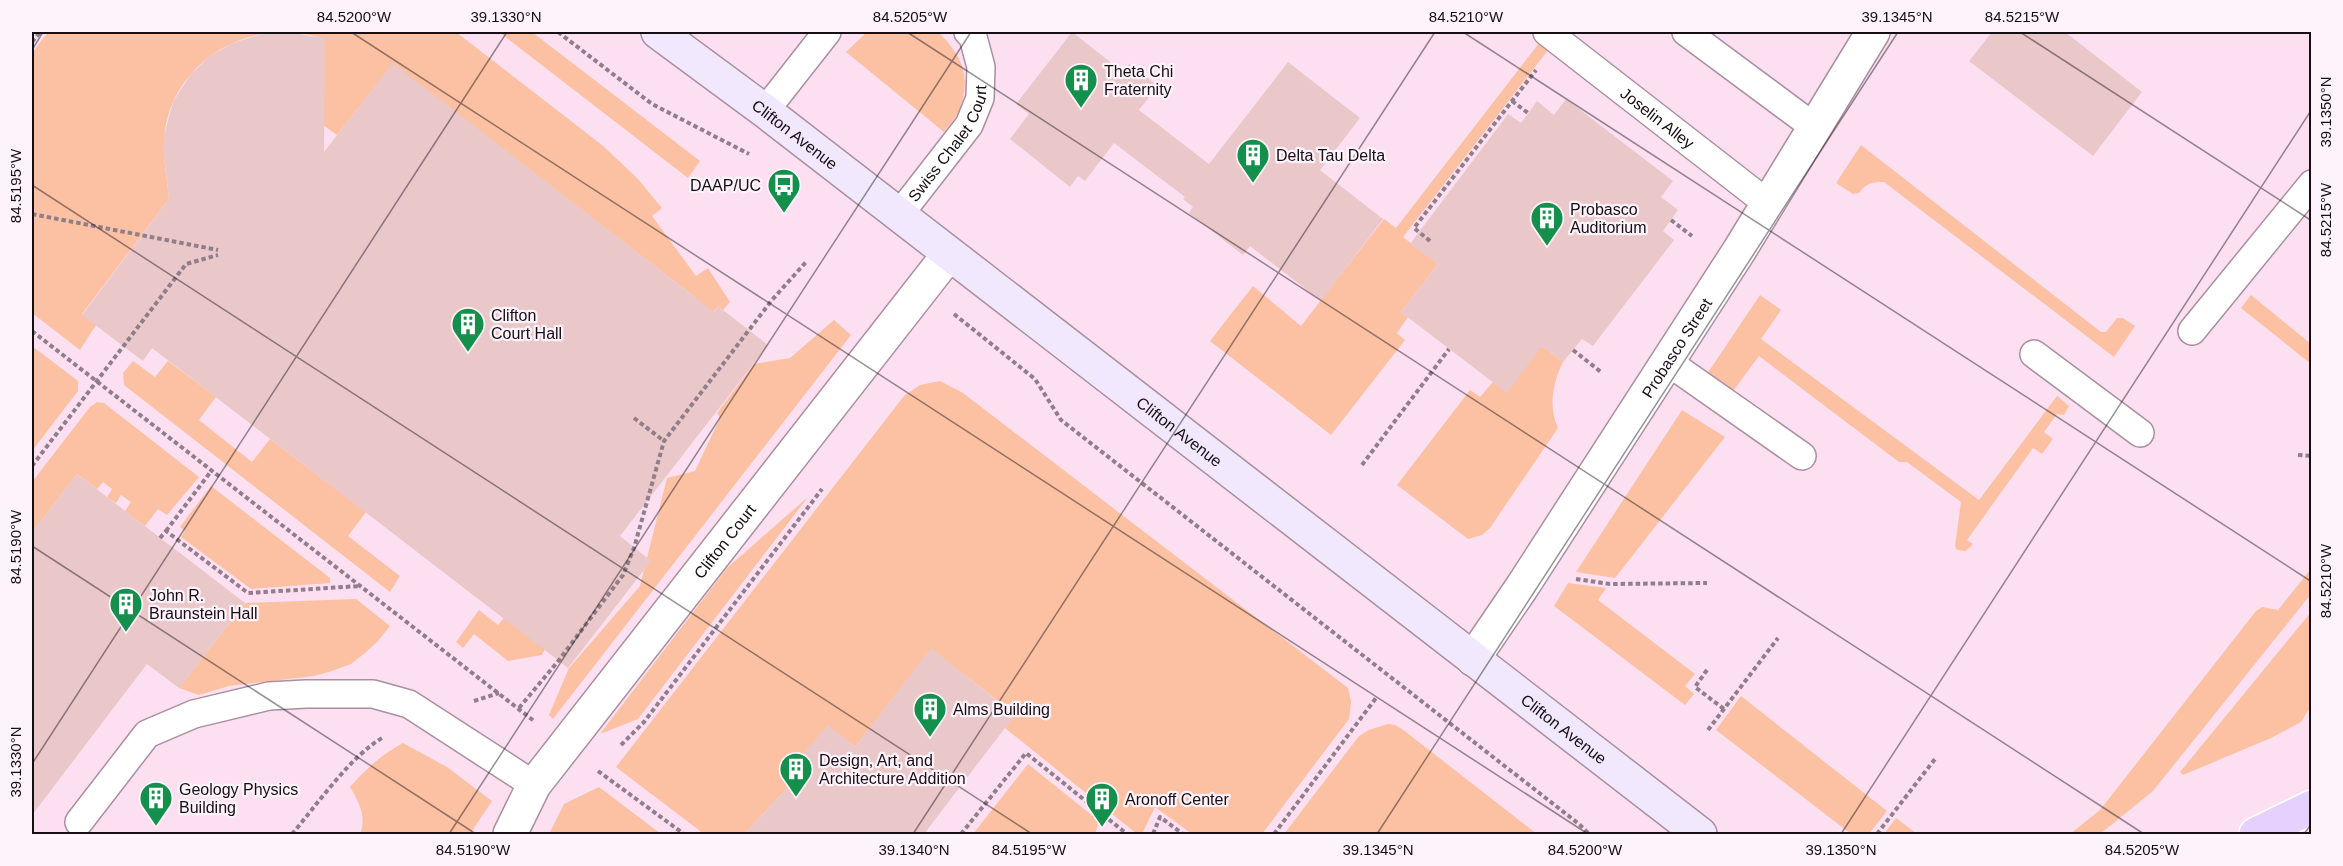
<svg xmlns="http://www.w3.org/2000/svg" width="2343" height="866" font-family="Arial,sans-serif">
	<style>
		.green { fill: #fbc1a2 }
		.building { fill: #eac8c9 }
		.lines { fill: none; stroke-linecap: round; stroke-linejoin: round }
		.lane-casing { stroke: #a98f9f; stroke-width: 30 }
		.street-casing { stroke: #a98f9f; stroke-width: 36 }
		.secondary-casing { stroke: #a98f9f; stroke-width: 36 }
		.primary-casing { stroke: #fff; stroke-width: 36 }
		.path { stroke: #917e8a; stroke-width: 4; stroke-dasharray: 4.5 3; stroke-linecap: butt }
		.lane { stroke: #fff; stroke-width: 27 }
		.street { stroke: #fff; stroke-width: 33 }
		.secondary { stroke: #f2e8fe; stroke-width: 33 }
		.primary { stroke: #e6d0fd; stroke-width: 33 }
		.ticks { fill: none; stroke: #170e14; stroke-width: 1.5; stroke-opacity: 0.45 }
		.labels { text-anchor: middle; stroke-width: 4.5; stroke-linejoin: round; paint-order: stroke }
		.poi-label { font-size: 16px; fill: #170e14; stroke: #fef3fa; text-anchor: start }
		.street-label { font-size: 16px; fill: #170e14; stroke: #fef3fa }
		.neatline { fill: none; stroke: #170e14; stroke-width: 2 }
		.ticks-label { font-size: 15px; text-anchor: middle; fill: #170e14 }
	</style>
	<rect width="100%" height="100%" fill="#fce0f1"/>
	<!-- green -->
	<g class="green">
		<path d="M48,32H456L602,145L638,179L662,208L652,216L696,276L708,268L730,302L723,310L718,306L701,328L696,298L393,64L337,135L309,115L324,40C315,35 304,34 293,33C239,27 183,63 168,116C160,144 166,171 169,199L82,314L96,325L80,350L32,313V53Z"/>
		<path d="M499,32H532L700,161L688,178Z"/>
		<path d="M867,32H938C961,54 972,76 960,108C957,117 949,125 944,132L846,52Z"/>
		<path d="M1543,38L1552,45L1403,237L1438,264L1401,312L1408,317L1397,333L1405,340L1331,435L1210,341L1253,286L1301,326L1384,219L1396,228Z"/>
		<path d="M1861,145L2101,332H2106L2117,318H2123L2135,326L2114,357L1884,182C1873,182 1866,183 1859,193L1853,194L1836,183Z"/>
		<path d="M1760,295L1781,310L1761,339L1979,500L2057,396L2069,406L2064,415L2057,414L2044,432L2053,439L2042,454L2033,448L1967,540L1973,544L1966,551L1957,550L1955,546L1961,502L1907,462H1899L1759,356L1733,391L1707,374Z"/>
		<path d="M2251,295L2311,344V364L2241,308Z"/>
		<path d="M834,320L851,335L553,719L549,715L569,668L640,586L667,478L695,471L720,418L717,413L754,364L790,358Z"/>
		<path d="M32,346L78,381V391L32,451Z"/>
		<path d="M1542,346L1563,362C1553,382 1548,407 1558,428L1490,528L1482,535L1468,539L1397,485L1470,390L1480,397L1493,382Z"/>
		<path d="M133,361L155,377L168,361L216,397L199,420L252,462L270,439L366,512L348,536L400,576L390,592L124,385L123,373Z"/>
		<path d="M940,381L963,393L1348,688L1351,702L1349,719L1262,834H1192L1155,807L1142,834H1137L1005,728L1015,714L931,649L855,747L828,726L795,780L744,834H704L616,767L904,396L920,385Z"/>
		<path d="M97,402L104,403L199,477L167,515L158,509L145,526L125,511L131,502L121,495L116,503L107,497L112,489L103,482L97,489L77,474L32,533V482L90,407Z"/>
		<path d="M1682,410L1725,437L1615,578L1576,572Z"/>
		<path d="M211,486L330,578V583L251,589L181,537L185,531L180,527Z"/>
		<path d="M808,497L638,719L600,734L727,568Z"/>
		<path d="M2311,569V594L2153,791L2100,834H2070L2100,810L2256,611L2262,607L2278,610Z"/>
		<path d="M1568,583L1606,588L1598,600L1695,674L1685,686L1694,694L1685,705L1554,606Z"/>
		<path d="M356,599L390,626L378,641L365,653L351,664L332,671L314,676L229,686L199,695L179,688L245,603Z"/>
		<path d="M479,610L498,625L504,618L545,649L542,655L508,661L474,634L463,648L456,642Z"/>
		<path d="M2311,612V706L2301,722L2271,738L2183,775L2180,772Z"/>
		<path d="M1741,696L1887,811L1869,834H1851L1716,730Z"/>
		<path d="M1388,724L1395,725L1402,729L1537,834H1284L1359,736L1369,730Z"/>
		<path d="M403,743L447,767L492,801L470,834H360C367,817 359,802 350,787C366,769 382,754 403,743Z"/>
		<path d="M1028,764L1099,821L1095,834H973Z"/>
		<path d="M599,787L661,834H549L564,804Z"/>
		<path d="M1896,818L1917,834H1884Z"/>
	</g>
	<!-- building -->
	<g class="building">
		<path d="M268,32H291L325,39L324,152L393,63L714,312L718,306L768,345L620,536L651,561L568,668L152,348L143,361L82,315L169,199L163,147L164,136L173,102L190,75L210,56L233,43Z"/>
		<path d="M1072,32L1123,72L1129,64L1158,86L1139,110L1209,164L1288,62L1360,118L1320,170L1383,219L1321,301L1250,246L1243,255L1189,213L1193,207L1183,199L1185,197L1114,143L1085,181L1078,176L1070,187L1010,139L1029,114L1016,104Z"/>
		<path d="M1992,32H2065L2142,92L2093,156L1969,61Z"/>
		<path d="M1566,99L1673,181L1661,197L1678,210L1663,231L1674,240L1593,346L1582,339L1563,362L1542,346L1507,393L1401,312L1438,264L1410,244L1508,114L1521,123L1537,101L1554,115Z"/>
		<path d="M77,474L245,603L179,688L147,664L32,815V533Z"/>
		<path d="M931,648L1015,715L924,834H744L795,780L786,773L828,725L855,747Z"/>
	</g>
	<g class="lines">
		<!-- lane casing -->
		<g class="lane-casing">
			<g id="lane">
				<path id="s1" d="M1547,32L1767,203"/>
				<path d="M1686,32L1814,127"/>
				<path d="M765,111L827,32"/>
				<path id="s2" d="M899,215L969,125L980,98L981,67L973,37L968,32"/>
				<path d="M2192,331L2312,184"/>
				<path d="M2034,354L2140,433"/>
				<path d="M1668,362L1802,456"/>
				<path d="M79,822L147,734L194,714L269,696L306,694H373L409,704L534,785"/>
			</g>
		</g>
		<!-- street casing -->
		<g class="street-casing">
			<g id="street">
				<path id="s3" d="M1473,659L1522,587L1739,251L1873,32"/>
				<path id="s4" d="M510,834L534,785L949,254"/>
			</g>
		</g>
		<!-- secondary casing -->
		<g class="secondary-casing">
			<g id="secondary">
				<path id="s5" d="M658,32L765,111L1700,834"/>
			</g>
		</g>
		<!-- primary casing -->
		<g class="primary-casing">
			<path id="primary" d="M2256,834L2312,807"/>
		</g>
		<!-- path -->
		<g class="path">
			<path d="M558,32L652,104L749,154"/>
			<path d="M32,42L40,32"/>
			<path d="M1512,101L1528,113"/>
			<path d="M32,214L218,250"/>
			<path d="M1671,220L1692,236"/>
			<path d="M1430,241L1414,228L1536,70"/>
			<path d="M954,314L1035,379L1061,420L1579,824L1589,834"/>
			<path d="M32,331L534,721"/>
			<path d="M1573,350L1601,372"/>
			<path d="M634,418L664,441"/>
			<path d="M2298,455L2312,456"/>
			<path d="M1362,465L1449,349"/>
			<path d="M32,466L186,264L218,255"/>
			<path d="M166,531L212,470"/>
			<path d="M160,538L166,531L248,593L360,586"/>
			<path d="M1576,579L1610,584L1707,583"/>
			<path d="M1707,670L1695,687L1724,709"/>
			<path d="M474,701L499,693"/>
			<path d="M519,708L559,660L623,575L634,548L664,441L772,300L806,262"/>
			<path d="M1708,730L1778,638"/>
			<path d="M621,745L644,722L822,489"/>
			<path d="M598,771L684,834"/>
			<path d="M292,834C316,806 352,754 384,737"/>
			<path d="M961,834L1026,753L1127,834"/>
			<path d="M1153,834L1160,817L1183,834"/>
			<path d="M1274,834L1376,698"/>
			<path d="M1877,834L1935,759"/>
		</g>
		<!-- lane -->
		<use href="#lane" class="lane"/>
		<!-- street -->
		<use href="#street" class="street"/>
		<!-- secondary -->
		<use href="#secondary" class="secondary"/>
		<!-- primary -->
		<use href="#primary" class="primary"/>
	</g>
	<!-- ticks -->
	<path class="ticks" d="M351,32L1588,834M907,32L2144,834M1463,32L2312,582M2020,32L2312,221M32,50L43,32M32,185L1032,834M32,546L476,834M32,764L507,32M449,834L971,32M913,834L1435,32M1377,834L1898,32M1841,834L2312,109M2304,834L2312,823"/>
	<!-- icons -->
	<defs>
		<g id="building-pin" transform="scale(1.725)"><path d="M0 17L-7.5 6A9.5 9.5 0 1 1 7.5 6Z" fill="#15904c" stroke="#fef3fa"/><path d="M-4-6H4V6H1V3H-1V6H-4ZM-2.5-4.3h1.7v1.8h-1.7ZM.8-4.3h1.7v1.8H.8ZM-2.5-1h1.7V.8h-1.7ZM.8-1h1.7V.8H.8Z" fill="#fff"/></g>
		<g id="bus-pin" transform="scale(1.725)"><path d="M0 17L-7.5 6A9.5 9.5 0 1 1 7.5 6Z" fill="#15904c" stroke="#fef3fa"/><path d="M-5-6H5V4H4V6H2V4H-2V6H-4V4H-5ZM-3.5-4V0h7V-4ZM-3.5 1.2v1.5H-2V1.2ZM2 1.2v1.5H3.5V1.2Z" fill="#fff"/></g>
	</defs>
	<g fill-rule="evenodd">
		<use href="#building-pin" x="1081" y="80"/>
		<use href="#building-pin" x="1253" y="155"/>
		<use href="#bus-pin" x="784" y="185"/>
		<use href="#building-pin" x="1547" y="218"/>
		<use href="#building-pin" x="468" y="324"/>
		<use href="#building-pin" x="126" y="604"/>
		<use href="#building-pin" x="930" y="709"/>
		<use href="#building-pin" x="796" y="769"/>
		<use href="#building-pin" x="156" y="798"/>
		<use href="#building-pin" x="1102" y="799"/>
	</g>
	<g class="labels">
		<!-- poi labels -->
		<g class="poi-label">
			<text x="1104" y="77">Theta Chi<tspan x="1104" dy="18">Fraternity</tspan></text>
			<text x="1276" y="161">Delta Tau Delta</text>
			<text x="761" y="191" text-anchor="end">DAAP/UC</text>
			<text x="1570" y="215">Probasco<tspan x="1570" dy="18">Auditorium</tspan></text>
			<text x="491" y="321">Clifton<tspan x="491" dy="18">Court Hall</tspan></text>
			<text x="149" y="601">John R.<tspan x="149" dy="18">Braunstein Hall</tspan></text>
			<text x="953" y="715">Alms Building</text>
			<text x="819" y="766">Design, Art, and<tspan x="819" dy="18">Architecture Addition</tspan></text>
			<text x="179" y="795">Geology Physics<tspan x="179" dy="18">Building</tspan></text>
			<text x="1125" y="805">Aronoff Center</text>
		</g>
		<!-- street labels -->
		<g class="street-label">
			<text dy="6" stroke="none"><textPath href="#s1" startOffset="140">Joselin Alley</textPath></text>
			<text dy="6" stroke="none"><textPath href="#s5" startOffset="171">Clifton Avenue</textPath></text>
			<text dy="6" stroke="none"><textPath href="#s2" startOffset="88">Swiss Chalet Court</textPath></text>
			<text dy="6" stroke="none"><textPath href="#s3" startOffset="372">Probasco Street</textPath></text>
			<text dy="6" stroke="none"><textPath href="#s5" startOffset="657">Clifton Avenue</textPath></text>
			<text dy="6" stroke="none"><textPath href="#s4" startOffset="364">Clifton Court</textPath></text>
			<text dy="6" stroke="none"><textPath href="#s5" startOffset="1143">Clifton Avenue</textPath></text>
		</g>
	</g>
	<!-- border -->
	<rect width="2343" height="866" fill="none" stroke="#fef3fa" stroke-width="66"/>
	<rect x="33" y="33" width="2277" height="800" class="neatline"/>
	<g class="ticks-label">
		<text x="354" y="22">84.5200°W</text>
		<text x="506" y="22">39.1330°N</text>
		<text x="910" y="22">84.5205°W</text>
		<text x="1466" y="22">84.5210°W</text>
		<text x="1897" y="22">39.1345°N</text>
		<text x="2022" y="22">84.5215°W</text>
		<text transform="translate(2326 112) rotate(-90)" y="5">39.1350°N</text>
		<text transform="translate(16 186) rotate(-90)" y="5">84.5195°W</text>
		<text transform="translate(2326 220) rotate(-90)" y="5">84.5215°W</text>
		<text transform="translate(16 547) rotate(-90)" y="5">84.5190°W</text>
		<text transform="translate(2326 581) rotate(-90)" y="5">84.5210°W</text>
		<text transform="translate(16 762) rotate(-90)" y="5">39.1330°N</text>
		<text x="473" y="855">84.5190°W</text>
		<text x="914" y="855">39.1340°N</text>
		<text x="1029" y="855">84.5195°W</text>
		<text x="1378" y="855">39.1345°N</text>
		<text x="1585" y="855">84.5200°W</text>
		<text x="1841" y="855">39.1350°N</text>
		<text x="2142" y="855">84.5205°W</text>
	</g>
</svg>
